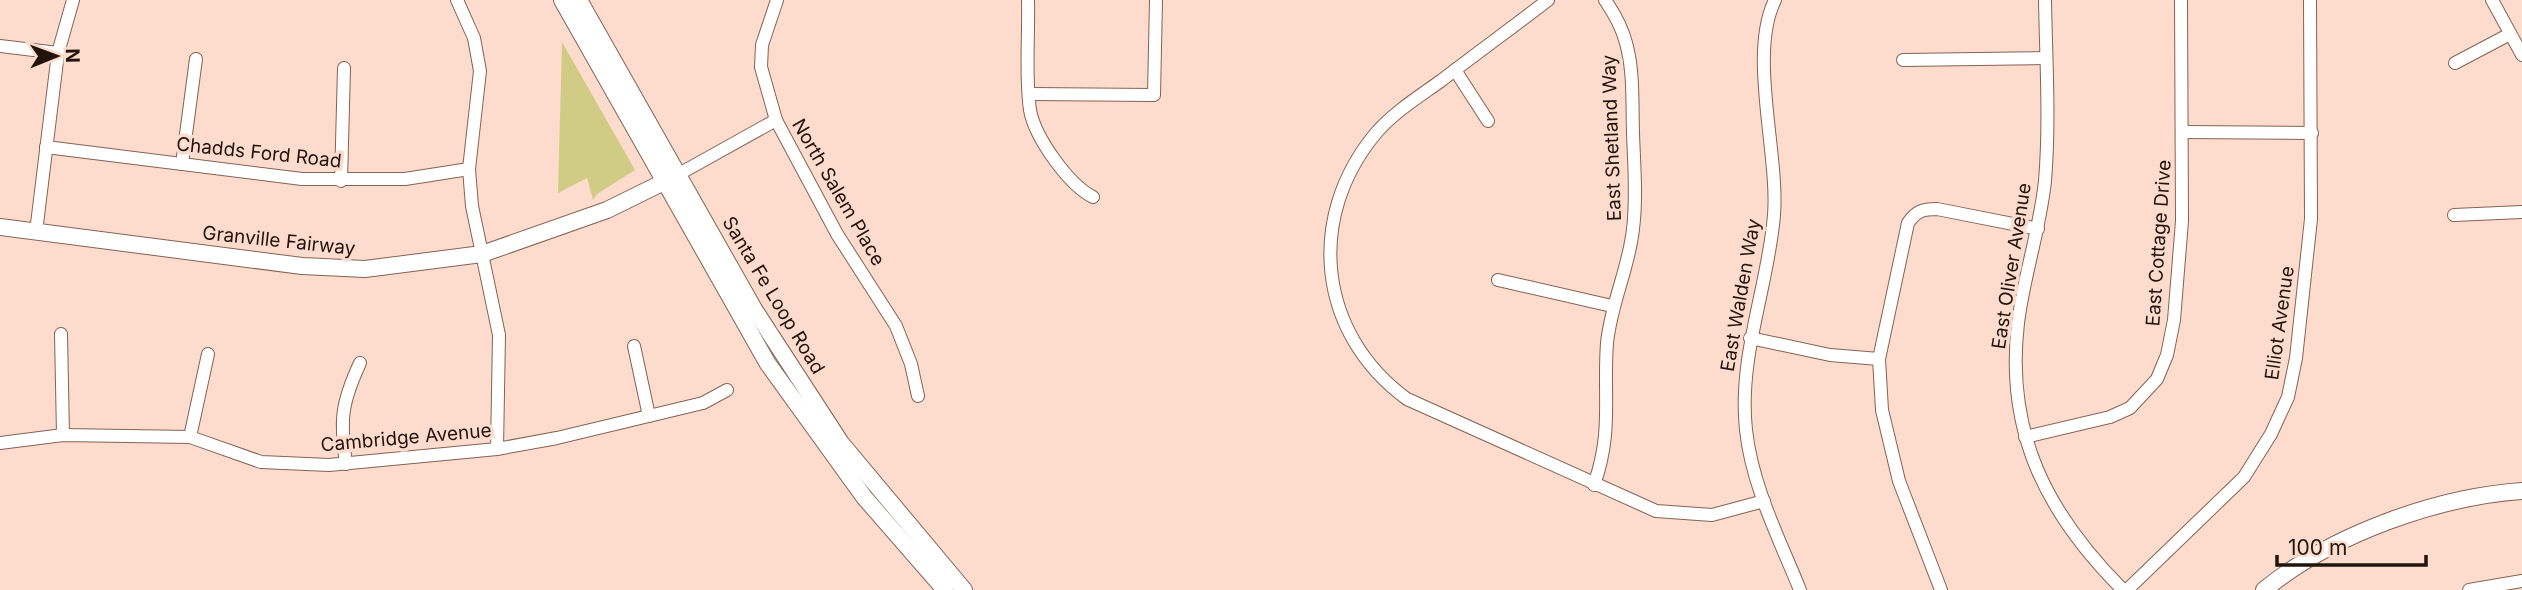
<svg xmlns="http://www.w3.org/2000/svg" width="2522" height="590" font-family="Inter,sans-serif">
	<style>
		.green { fill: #d0cc85 }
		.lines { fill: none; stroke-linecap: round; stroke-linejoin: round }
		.street-casing { stroke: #856252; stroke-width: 14 }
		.secondary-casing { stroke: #856252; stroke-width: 18 }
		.street { stroke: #fff; stroke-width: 12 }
		.secondary { stroke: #fff; stroke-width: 16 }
		.labels { text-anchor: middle; stroke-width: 7; stroke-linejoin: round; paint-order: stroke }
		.street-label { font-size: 19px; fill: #21140d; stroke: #fddcce }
	</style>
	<rect width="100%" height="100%" fill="#fddcce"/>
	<!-- green -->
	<path class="green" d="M562,42L635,170L597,194L593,200L587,178L558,193Z"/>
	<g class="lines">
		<!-- street casing -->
		<g class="street-casing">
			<g id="street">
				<path d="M457,0L474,38L480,71L469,169L472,206L499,335L497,449"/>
				<path d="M777,0L762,45L761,67L776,120L837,234L896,326L911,364L918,396"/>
				<path d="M1028,0C1029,36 1025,75 1030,110C1035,138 1069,185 1093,197"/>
				<path d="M1548,0C1513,27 1477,53 1442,80C1420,96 1394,112 1376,133C1305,218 1318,334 1407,399L1656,511L1712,515L1764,501"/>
				<path d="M1775,0C1748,54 1779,154 1774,215C1768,288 1738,356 1746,430C1752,486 1779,538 1800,590"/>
				<path d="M2045,0C2046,60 2050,121 2045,181C2040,229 2024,275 2018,323C2005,433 2047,514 2123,590"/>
				<path d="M2492,0L2522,55"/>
				<path d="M0,46L58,53"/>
				<path d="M1903,60L2046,58"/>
				<path d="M2455,63L2510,34"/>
				<path d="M1455,70L1488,121"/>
				<path d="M1030,94L1154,95L1156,0"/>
				<path d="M2183,132L2312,133"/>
				<path d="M46,147L302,179H405L469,169"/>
				<path d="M182,164L196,59"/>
				<path d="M679,174L776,120"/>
				<path d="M341,181L344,68"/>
				<path d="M2454,215L2522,212"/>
				<path d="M36,232L58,53L73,0"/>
				<path d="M1498,280L1612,306"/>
				<path d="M61,334L63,435"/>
				<path d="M1750,338L1830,355L1879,359"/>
				<path d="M634,346L649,416"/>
				<path d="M190,437L208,354"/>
				<path d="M2025,437L2110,417L2130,408L2157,379L2167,355L2174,320L2182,221L2181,0"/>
				<path d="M0,443L63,435L190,437L261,462L329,465L497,449L557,438L703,403L727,390"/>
				<path d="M346,464C340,420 341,404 360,363"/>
				<path d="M1594,485C1613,431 1603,397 1607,343C1611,303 1629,268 1633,229C1637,197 1634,164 1633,133C1632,103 1634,71 1626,43C1622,27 1614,13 1605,0"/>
				<path d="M1941,590L1899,481L1882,410L1879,359L1908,223C1916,211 1923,209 1937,209L2038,229"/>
				<path d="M2127,590L2244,477L2271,434L2288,397L2296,358L2311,219L2310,0"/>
				<path d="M2469,590L2522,581"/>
			</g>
		</g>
		<!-- secondary casing -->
		<g class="secondary-casing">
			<g id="secondary">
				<path d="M562,0L768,364L864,497L945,590"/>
				<path d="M579,0L754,309L841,443L964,590"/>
				<path d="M0,227L302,266L365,269L482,254L607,210L672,178"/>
				<path d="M2264,590C2331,535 2436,497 2522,491"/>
			</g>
		</g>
		<!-- street -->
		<use href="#street" class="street"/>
		<!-- secondary -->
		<use href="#secondary" class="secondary"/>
	</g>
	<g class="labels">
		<!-- street labels -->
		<g class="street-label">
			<text transform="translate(1611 138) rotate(-92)" y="7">East Shetland Way</text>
			<text transform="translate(259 152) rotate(6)" y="7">Chadds Ford Road</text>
			<text transform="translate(839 192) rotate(60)" y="7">North Salem Place</text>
			<text transform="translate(279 240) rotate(6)" y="7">Granville Fairway</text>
			<text transform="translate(2158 243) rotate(-86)" y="7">East Cottage Drive</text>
			<text transform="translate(2011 266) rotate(-81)" y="7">East Oliver Avenue</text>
			<text transform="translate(774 295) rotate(59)" y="7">Santa Fe Loop Road</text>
			<text transform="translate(1740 295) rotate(-80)" y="7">East Walden Way</text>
			<text transform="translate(2279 323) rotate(-82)" y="7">Elliot Avenue</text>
			<text transform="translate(406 437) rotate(-5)" y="7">Cambridge Avenue</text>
		</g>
	</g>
	<!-- north arrow -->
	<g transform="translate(56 56) rotate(89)" stroke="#fddcce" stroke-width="5" paint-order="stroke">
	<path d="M0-5L12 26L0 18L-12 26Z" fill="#21140d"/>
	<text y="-10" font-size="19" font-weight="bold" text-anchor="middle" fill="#21140d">N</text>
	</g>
	<!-- scale -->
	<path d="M2277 555v10h149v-10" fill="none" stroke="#21140d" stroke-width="3.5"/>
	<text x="2288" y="555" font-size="21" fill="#21140d" stroke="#fddcce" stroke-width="5" paint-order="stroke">100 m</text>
</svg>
